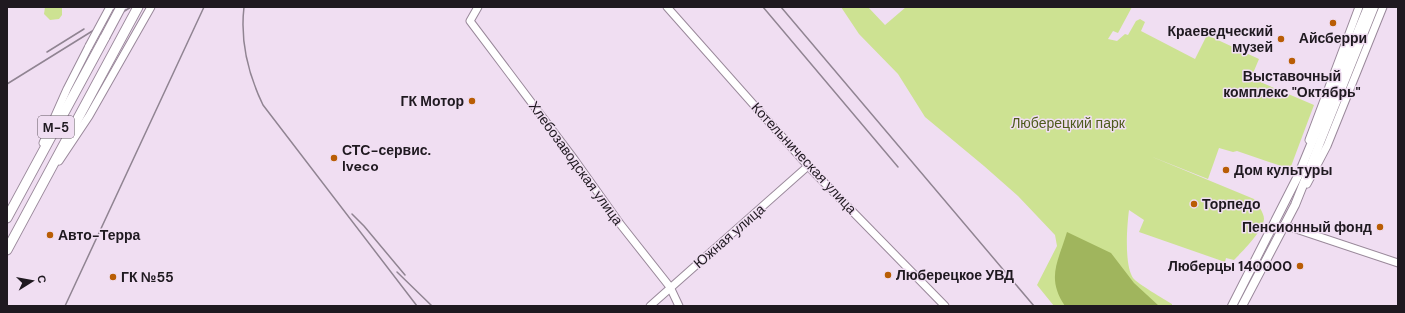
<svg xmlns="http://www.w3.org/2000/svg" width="1405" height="313" font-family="'DM Sans',sans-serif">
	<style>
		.green { fill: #cde292 }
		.forest { fill: #a0b55d }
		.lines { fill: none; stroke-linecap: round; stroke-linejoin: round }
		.secondary-casing { stroke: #99889a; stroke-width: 9 }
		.primary-casing { stroke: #99889a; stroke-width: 10 }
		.highway-casing { stroke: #99889a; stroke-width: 11 }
		.secondary { stroke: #fff; stroke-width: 7 }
		.primary { stroke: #fff; stroke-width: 8 }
		.highway { stroke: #fff; stroke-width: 9 }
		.rail { stroke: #908492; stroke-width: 1.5 }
		.secondary-bridge-casing { stroke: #99889a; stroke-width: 9; stroke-linecap: butt }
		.highway-bridge-casing { stroke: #99889a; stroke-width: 11; stroke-linecap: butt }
		.secondary-bridge { stroke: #fff; stroke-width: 7 }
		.highway-bridge { stroke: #fff; stroke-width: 9 }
		.poi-dot { fill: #b95d05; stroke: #f0def2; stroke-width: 1.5 }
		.labels { text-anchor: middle; stroke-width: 3; stroke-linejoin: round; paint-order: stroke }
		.shield { fill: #f0def2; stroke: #5e545f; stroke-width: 1 }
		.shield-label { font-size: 13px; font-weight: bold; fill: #1f1920 }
		.poi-label { font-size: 14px; font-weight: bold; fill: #1f1920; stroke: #f0def2; text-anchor: start }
		.park-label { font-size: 14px; fill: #4e5b1c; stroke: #f0def2 }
		.street-label { font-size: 14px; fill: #1f1920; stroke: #f0def2 }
	</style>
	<rect width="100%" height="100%" fill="#f0def2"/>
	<!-- green -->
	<g class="green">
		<path d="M45,7H62V15L59,19L50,20L44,14Z"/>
		<path d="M841,7H868L885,25L906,7H1132L1118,33L1113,31L1108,39L1117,41L1125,34L1128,35L1136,21L1140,19L1145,22L1141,31L1195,59L1207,35L1259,59L1251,78L1314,105L1290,169L1237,151L1233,152L1219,148L1208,179L1150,156L1254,199C1257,204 1264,212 1264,219C1263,231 1242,252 1234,260L1226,258L1225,262L1139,232L1144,220L1129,210C1127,226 1124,264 1133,278C1138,284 1164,299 1172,304V306H1054L1037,285L1057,246L1055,235L1018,196L984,166L925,117L898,74L859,34Z"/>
	</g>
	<!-- forest -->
	<path class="forest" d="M1067,232L1111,253L1134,283L1159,306H1065C1046,278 1058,262 1067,232Z"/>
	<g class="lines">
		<!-- secondary casing -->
		<g class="secondary-casing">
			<g id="secondary">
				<path d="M478,7L470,21L574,159L621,225L670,287L679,306"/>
				<path d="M667,7L808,166L945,306"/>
				<path d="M1309,140L1359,7"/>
				<path d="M43,143L67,89L89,46"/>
				<path d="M59,161L89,116L151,7"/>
				<path d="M1307,184L1327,146L1383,7"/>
				<path d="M1284,225L1398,263"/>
				<path d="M650,306L808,166"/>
			</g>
		</g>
		<!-- primary casing -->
		<g class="primary-casing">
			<g id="primary">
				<path d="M1232,306L1298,176L1368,7"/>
				<path d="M1242,306L1295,205L1374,7"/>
			</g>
		</g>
		<!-- highway casing -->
		<g class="highway-casing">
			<g id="highway">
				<path d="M7,218L105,37"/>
				<path d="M7,250L138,7"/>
			</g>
		</g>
		<!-- secondary -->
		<use href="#secondary" class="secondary"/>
		<!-- primary -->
		<use href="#primary" class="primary"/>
		<!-- highway -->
		<use href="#highway" class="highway"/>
		<!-- rail -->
		<g class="rail">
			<path d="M244,7C240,41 248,74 263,105L417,306"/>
			<path d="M763,7L898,167"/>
			<path d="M781,7L1034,306"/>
			<path d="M47,52L84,29"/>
			<path d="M7,84L131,7"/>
			<path d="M352,214L364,226L405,275"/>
			<path d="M397,272L432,306"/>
			<path d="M65,306L204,7"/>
		</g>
		<!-- secondary-bridge casing -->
		<g class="secondary-bridge-casing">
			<path id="secondary-bridge" d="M89,46L110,7"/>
		</g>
		<!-- highway-bridge casing -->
		<g class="highway-bridge-casing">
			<path id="highway-bridge" d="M105,37L121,7"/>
		</g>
		<!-- secondary-bridge -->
		<use href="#secondary-bridge" class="secondary-bridge"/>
		<!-- highway-bridge -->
		<use href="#highway-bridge" class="highway-bridge"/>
	</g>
	<!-- markers -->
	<g class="poi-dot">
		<circle cx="1333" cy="23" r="4"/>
		<circle cx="1281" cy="39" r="4"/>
		<circle cx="1292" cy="61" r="4"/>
		<circle cx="472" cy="101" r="4"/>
		<circle cx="334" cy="158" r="4"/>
		<circle cx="1226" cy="170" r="4"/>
		<circle cx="1194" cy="204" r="4"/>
		<circle cx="1380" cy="227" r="4"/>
		<circle cx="50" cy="235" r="4"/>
		<circle cx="1300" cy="266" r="4"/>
		<circle cx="888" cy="275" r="4"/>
		<circle cx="113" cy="277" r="4"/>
	</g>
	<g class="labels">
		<!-- shield labels -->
		<rect class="shield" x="38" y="116" width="36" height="22" rx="3"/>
		<g class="shield-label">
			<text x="56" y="132">М-5</text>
		</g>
		<!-- poi labels -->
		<g class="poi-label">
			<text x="1273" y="36" text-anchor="end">Краеведческий<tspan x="1273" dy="16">музей</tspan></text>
			<text x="1333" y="43" text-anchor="middle">Айсберри</text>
			<text x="1292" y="81" text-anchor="middle">Выставочный<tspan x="1292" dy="16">комплекс "Октябрь"</tspan></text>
			<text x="464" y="106" text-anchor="end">ГК Мотор</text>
			<text x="342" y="155">СТС-сервис.<tspan x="342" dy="16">Iveco</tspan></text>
			<text x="1234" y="175">Дом культуры</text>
			<text x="1202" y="209">Торпедо</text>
			<text x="1372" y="232" text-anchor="end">Пенсионный фонд</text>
			<text x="58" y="240">Авто-Терра</text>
			<text x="1292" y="271" text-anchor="end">Люберцы 140000</text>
			<text x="896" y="280">Люберецкое УВД</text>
			<text x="121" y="282">ГК №55</text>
		</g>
		<!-- park labels -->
		<g class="park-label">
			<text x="1068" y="128">Люберецкий парк</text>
		</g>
		<!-- street labels -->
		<g class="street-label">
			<text transform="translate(804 158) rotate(47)" y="5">Котельническая улица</text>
			<text transform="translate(576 163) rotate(54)" y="5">Хлебозаводская улица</text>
			<text transform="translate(729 236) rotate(-41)" y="5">Южная улица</text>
		</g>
	</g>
	<!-- border -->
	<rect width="1405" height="313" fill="none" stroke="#1f1920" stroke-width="16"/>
	<!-- north arrow -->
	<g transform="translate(32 281) rotate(79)" stroke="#f0def2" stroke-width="3" paint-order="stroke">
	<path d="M0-3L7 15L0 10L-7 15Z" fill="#1f1920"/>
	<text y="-6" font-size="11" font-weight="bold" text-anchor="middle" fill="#1f1920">С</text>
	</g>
</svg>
